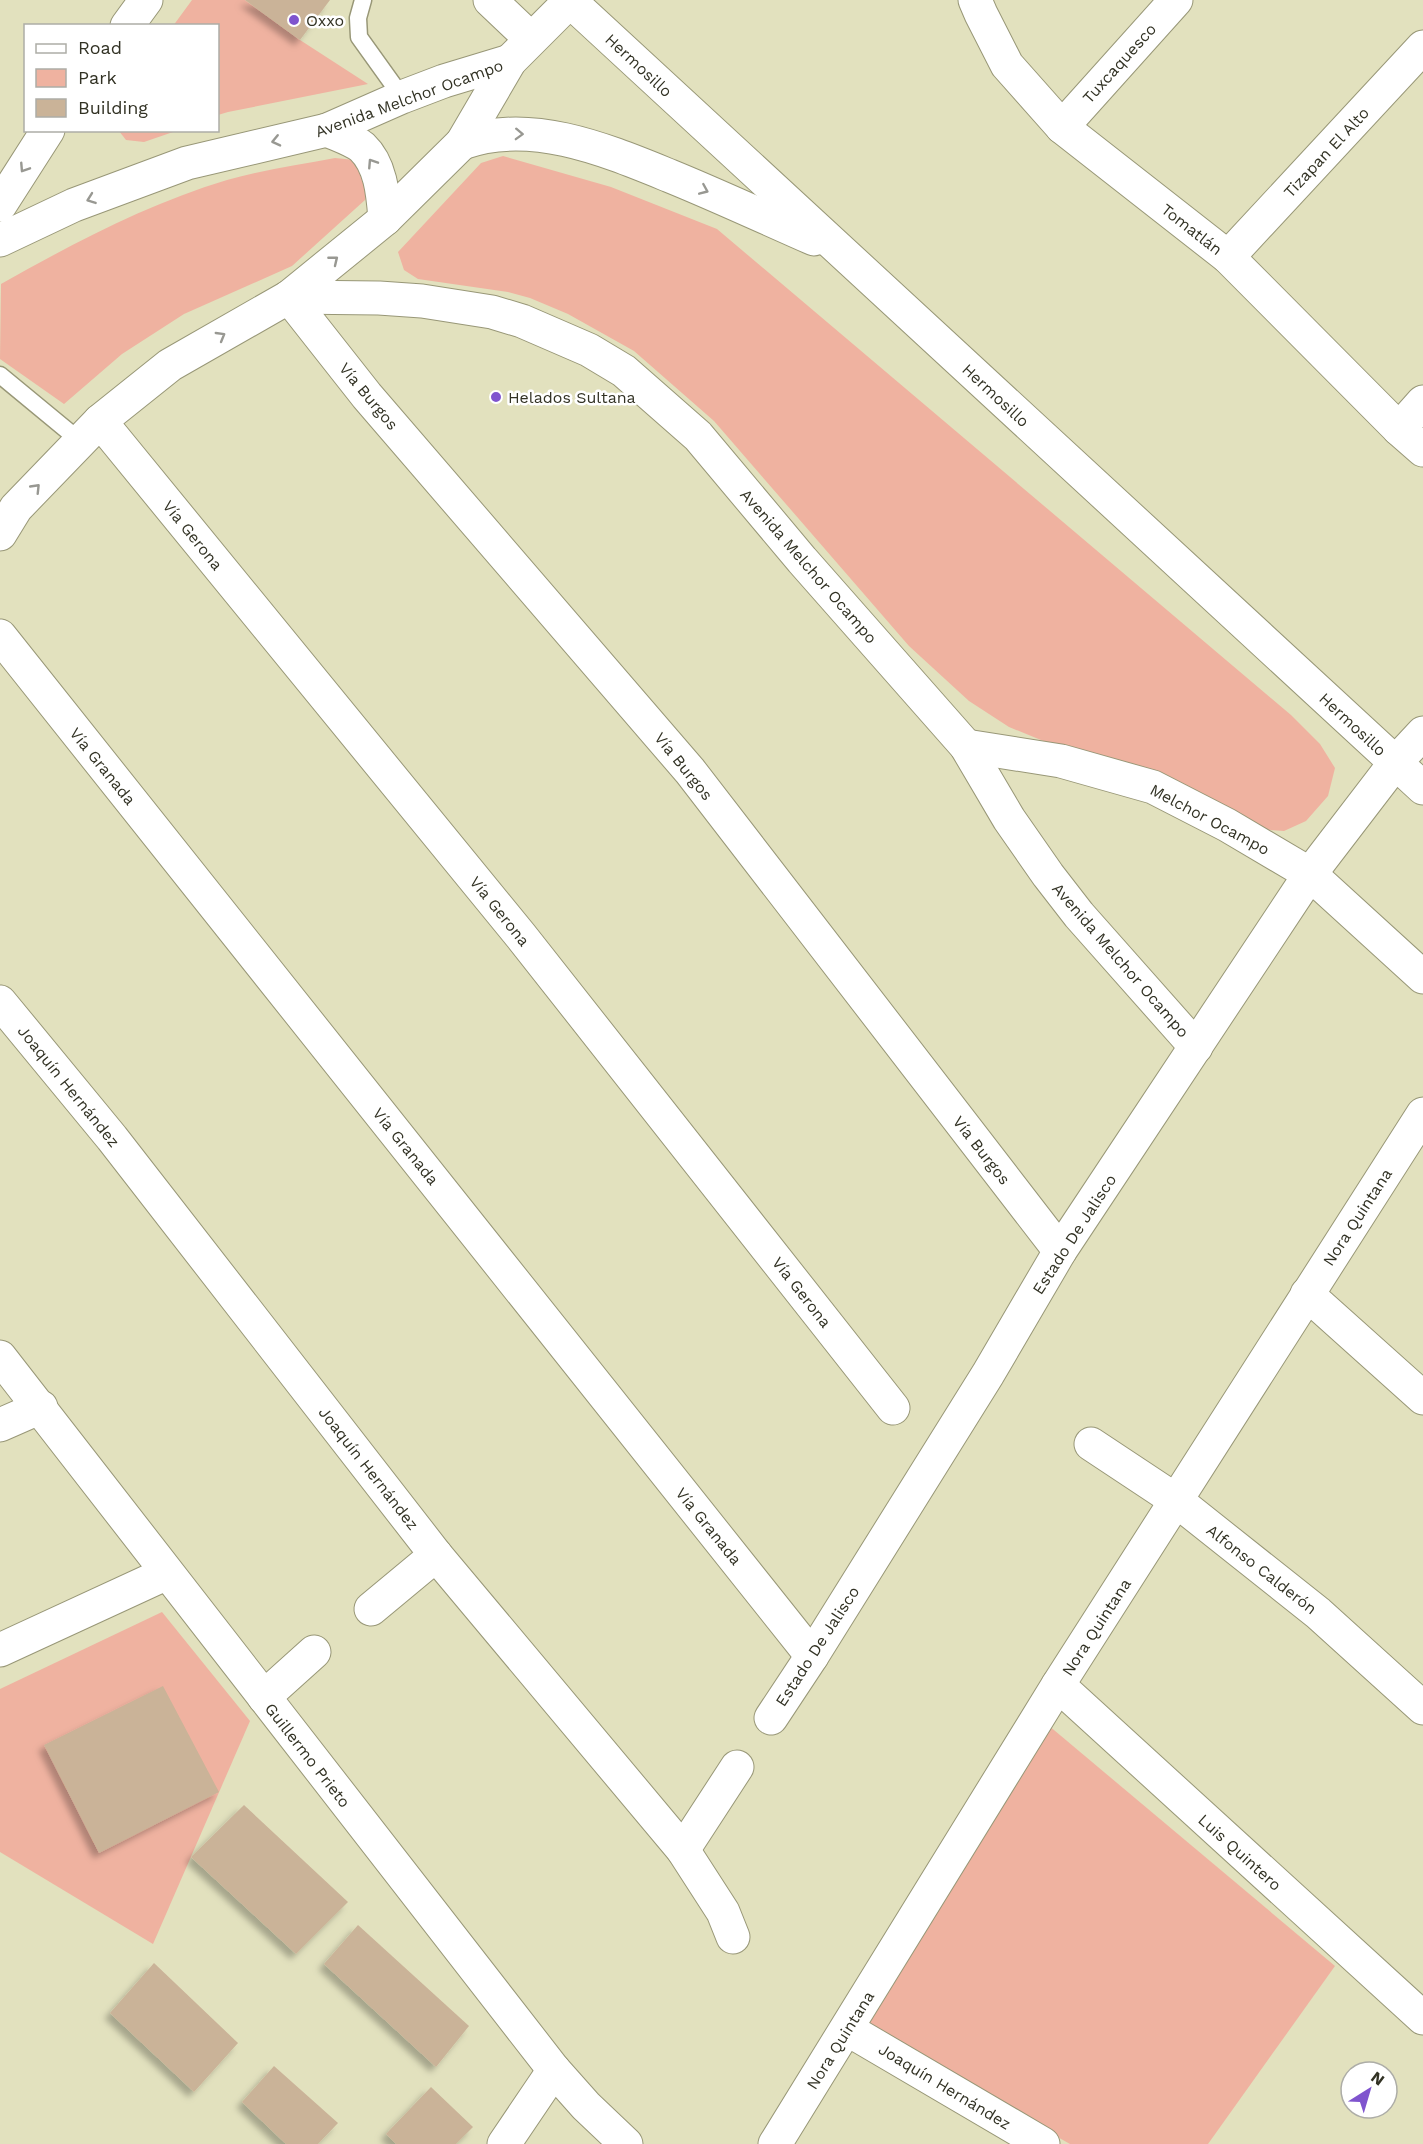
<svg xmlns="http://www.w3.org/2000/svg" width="1423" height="2144" font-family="'Work Sans',sans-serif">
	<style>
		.green { fill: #efb2a0 }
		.building { fill: #cab398; filter: url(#shadow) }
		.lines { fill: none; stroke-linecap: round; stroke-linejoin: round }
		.lane-casing { stroke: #989777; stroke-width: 19 }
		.street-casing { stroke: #989777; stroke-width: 35 }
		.secondary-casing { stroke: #989777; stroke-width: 35 }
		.lane { stroke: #fff; stroke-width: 16 }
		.street { stroke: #fff; stroke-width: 33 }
		.secondary { stroke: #fff; stroke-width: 33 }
		.oneway { stroke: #989892 }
		.poi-dot { fill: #7f54ce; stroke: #fff; stroke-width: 2 }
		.labels { text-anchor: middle; stroke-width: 5; stroke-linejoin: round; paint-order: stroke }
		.poi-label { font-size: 16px; fill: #323224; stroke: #fff; text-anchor: start }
		.street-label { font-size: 16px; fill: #323224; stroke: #fff }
	</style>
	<defs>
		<filter id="shadow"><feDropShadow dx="-5.5" dy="5.5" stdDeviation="3" flood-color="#0004"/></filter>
	</defs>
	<rect width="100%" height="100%" fill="#e2e1be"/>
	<!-- green -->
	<g class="green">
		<path d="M192,0H245L300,40L368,84L228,112L218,115V26H173Z"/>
		<path d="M119,131H176L144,142L126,140Z"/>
		<path d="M503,156L611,187L717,229L1291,715L1320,744L1335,768L1328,796L1306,821L1284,831L1258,829L1009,727L969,701L909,646L714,421L634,351L568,314L530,298L508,292L418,279L404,270L398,252L481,163Z"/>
		<path d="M335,158L355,160L372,181L365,200L292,266L184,314L122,354L64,404L0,359L1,284C74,243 147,204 227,180C262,170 299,165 335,158Z"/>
		<path d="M162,1612L250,1721L153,1944L0,1852V1689Z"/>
		<path d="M1048,1725L1335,1966L1208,2144H1070L866,2029Z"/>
	</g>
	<!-- building -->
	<g class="building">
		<path d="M245,0H330L300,40Z"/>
		<path d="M163,1686L219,1792L99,1853L44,1745Z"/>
		<path d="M244,1805L348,1902L296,1954L191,1857Z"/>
		<path d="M358,1925L469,2026L436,2067L324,1964Z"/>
		<path d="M154,1963L238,2043L194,2092L110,2013Z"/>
		<path d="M274,2066L338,2123L318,2144H286L242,2102Z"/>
		<path d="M431,2087L473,2127L456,2144H396L386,2134Z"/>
	</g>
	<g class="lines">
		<!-- lane casing -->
		<g class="lane-casing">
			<g id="lane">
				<path d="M363,0L358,18L359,37L402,97"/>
				<path d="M0,375L80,441"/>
			</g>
		</g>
		<!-- street casing -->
		<g class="street-casing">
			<g id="street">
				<path d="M490,0L531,39"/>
				<path d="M975,0L981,14L1007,65L1062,127L1228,257L1399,429L1423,450"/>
				<path d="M127,26L146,0"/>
				<path d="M1062,127L1176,0"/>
				<path d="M0,205L48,130"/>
				<path d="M1228,257L1423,47"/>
				<path d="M289,297L379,298L422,301L492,312L522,321L589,350L624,371L698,436L802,560L966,746L1009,819L1048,875L1079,915L1196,1047"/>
				<path d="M289,297L367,396L690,771L1060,1251"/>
				<path d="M100,421L521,936L893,1408"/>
				<path d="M1399,429L1423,402"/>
				<path d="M0,636L812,1656"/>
				<path d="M966,746L1061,761L1153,787L1227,825L1310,874L1423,977"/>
				<path d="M0,1002L112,1138L436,1555L683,1850L723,1912L733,1937"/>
				<path d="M1307,1294L1423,1398"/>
				<path d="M0,1357L554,2070L586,2106L626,2144"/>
				<path d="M0,1425L41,1407"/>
				<path d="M1091,1444L1177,1501L1318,1613L1423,1708"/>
				<path d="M371,1609L436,1555"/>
				<path d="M0,1650L167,1573"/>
				<path d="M1058,1685L1423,2018"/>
				<path d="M264,1697L314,1652"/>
				<path d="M771,1718L812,1656L988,1374L1060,1251L1310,874L1395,763L1423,733"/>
				<path d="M683,1850L737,1767"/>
				<path d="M847,2029L1043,2144"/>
				<path d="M504,2144L554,2070"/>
				<path d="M775,2144L1058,1685L1423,1114"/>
			</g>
		</g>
		<!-- secondary casing -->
		<g class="secondary-casing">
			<g id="secondary">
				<path d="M570,1L1423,788"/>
				<path d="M327,130C338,135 353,140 362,147C381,165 383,194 385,219"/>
				<path d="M462,143C531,118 606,150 670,176C719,196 766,218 814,239"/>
				<path d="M0,240L74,205L187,163L327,130L402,97L444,81L510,61"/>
				<path d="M0,534L16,508L100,421L170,365L289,297L385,219L462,143L510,61L571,0"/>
			</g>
		</g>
		<!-- lane -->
		<use href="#lane" class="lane"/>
		<!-- street -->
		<use href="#street" class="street"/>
		<!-- secondary -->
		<use href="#secondary" class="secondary"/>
	</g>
	<!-- one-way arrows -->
	<defs><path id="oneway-chevron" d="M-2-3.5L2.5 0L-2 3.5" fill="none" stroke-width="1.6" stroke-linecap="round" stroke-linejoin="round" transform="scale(1.5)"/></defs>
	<g class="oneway">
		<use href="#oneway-chevron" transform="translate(519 134) rotate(2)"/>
		<use href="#oneway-chevron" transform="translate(276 141) rotate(167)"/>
		<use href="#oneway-chevron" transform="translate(372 163) rotate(-123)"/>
		<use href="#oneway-chevron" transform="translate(24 168) rotate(123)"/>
		<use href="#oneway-chevron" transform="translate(704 190) rotate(23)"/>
		<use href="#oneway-chevron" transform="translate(91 199) rotate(160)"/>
		<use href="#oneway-chevron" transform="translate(334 260) rotate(-39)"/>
		<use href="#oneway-chevron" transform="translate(221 336) rotate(-30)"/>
		<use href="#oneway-chevron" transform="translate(36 488) rotate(-46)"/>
	</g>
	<!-- markers -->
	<g class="poi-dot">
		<circle cx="294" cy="20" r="6"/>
		<circle cx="496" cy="397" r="6"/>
	</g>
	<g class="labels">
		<!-- poi labels -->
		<g class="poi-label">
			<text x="306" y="26">Oxxo</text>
			<text x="508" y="403">Helados Sultana</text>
		</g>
		<!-- street labels -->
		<g class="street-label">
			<text transform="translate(1119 63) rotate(-48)" y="6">Tuxcaquesco</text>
			<text transform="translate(639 65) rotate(43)" y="6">Hermosillo</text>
			<text transform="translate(409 98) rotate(-20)" y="6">Avenida Melchor Ocampo</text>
			<text transform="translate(1326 152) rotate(-47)" y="6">Tizapan El Alto</text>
			<text transform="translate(1192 229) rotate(38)" y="6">Tomatlán</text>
			<text transform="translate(996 395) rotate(43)" y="6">Hermosillo</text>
			<text transform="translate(369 396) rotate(50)" y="6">Vía Burgos</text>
			<text transform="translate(193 535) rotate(51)" y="6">Vía Gerona</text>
			<text transform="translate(809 566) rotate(49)" y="6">Avenida Melchor Ocampo</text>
			<text transform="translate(1353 724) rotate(43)" y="6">Hermosillo</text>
			<text transform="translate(103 766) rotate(51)" y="6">Vía Granada</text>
			<text transform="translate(684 766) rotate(51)" y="6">Vía Burgos</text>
			<text transform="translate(1210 819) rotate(28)" y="6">Melchor Ocampo</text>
			<text transform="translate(500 911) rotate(51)" y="6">Vía Gerona</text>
			<text transform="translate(1121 960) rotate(49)" y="6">Avenida Melchor Ocampo</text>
			<text transform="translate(69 1086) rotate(51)" y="6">Joaquín Hernández</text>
			<text transform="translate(406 1146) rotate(51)" y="6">Vía Granada</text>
			<text transform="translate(982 1150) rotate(52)" y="6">Vía Burgos</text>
			<text transform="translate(1357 1217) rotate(-57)" y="6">Nora Quintana</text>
			<text transform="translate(1074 1234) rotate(-57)" y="6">Estado De Jalisco</text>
			<text transform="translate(802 1292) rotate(52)" y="6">Vía Gerona</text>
			<text transform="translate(369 1468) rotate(52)" y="6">Joaquín Hernández</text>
			<text transform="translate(709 1526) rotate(51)" y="6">Vía Granada</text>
			<text transform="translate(1262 1569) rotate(38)" y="6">Alfonso Calderón</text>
			<text transform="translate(1096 1627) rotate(-57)" y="6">Nora Quintana</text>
			<text transform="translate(817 1646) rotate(-57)" y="6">Estado De Jalisco</text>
			<text transform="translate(308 1755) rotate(52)" y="6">Guillermo Prieto</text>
			<text transform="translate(1240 1852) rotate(42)" y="6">Luis Quintero</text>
			<text transform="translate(840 2040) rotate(-58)" y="6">Nora Quintana</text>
			<text transform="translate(945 2086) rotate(31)" y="6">Joaquín Hernández</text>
		</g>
	</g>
	<!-- legend -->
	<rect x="24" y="24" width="195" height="108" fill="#ffffff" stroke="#adada7" stroke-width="1.5"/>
	<rect x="36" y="44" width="30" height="9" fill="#ffffff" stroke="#adada7" stroke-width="1.5"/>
	<text x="78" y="54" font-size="18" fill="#323224">Road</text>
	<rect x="36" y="69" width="30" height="18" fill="#efb2a0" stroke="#adada7" stroke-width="1.5"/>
	<text x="78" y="84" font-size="18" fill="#323224">Park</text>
	<rect x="36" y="99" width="30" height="18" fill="#cab398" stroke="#adada7" stroke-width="1.5"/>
	<text x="78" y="114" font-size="18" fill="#323224">Building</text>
	<!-- north arrow -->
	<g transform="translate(1369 2090) rotate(37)"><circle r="28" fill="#ffffff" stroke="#adada7" stroke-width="1.5"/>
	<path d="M0-4.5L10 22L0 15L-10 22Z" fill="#7f54ce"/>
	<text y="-9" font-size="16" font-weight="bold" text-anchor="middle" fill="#323224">N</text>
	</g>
</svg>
